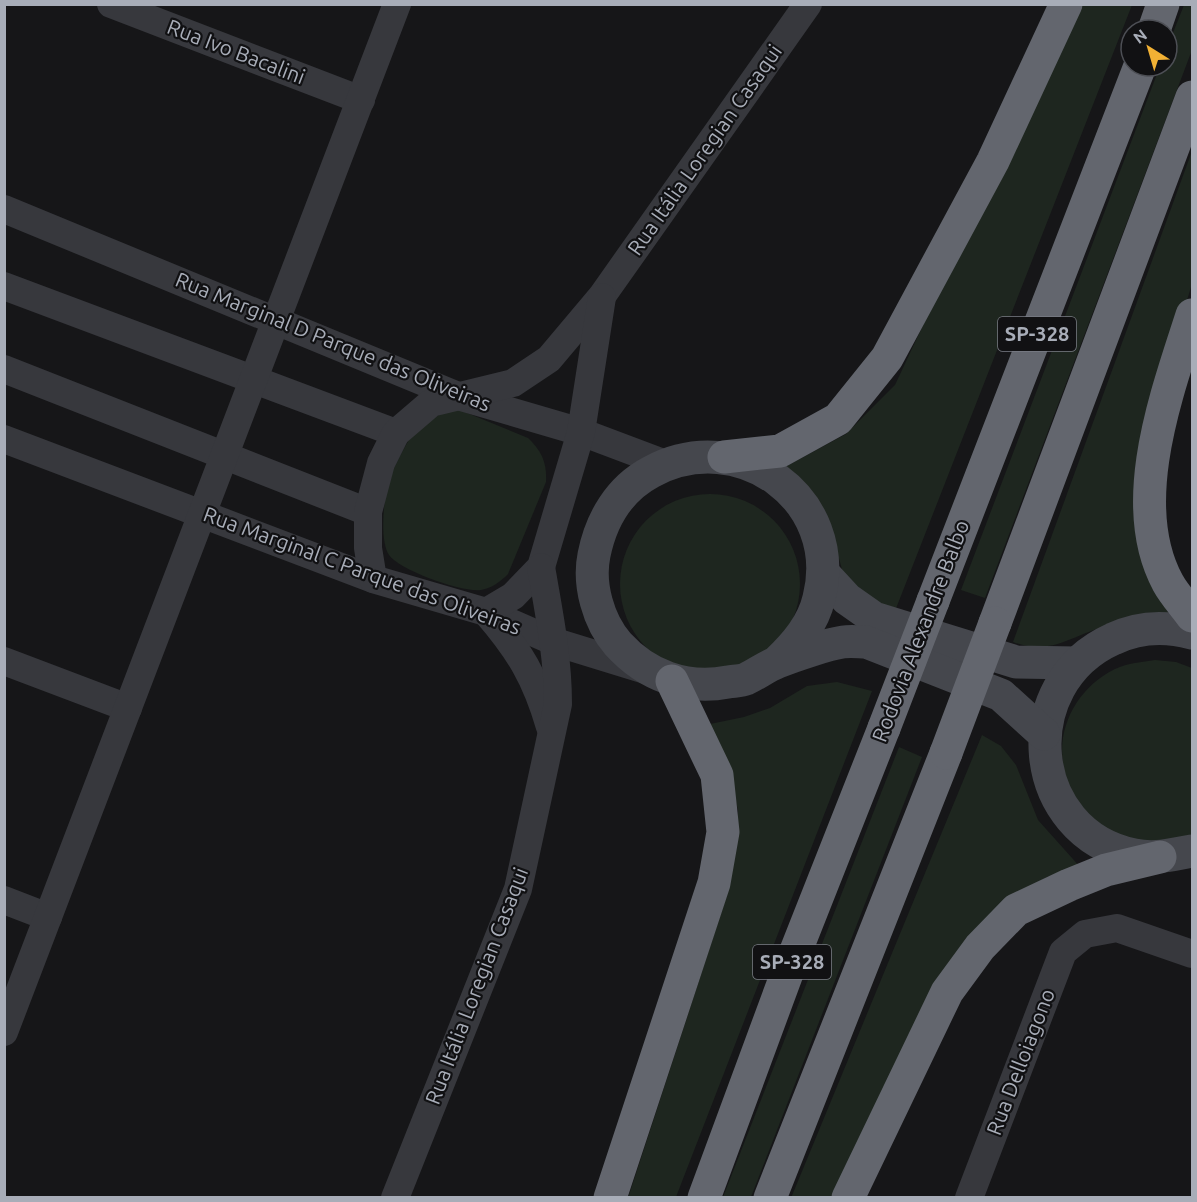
<svg xmlns="http://www.w3.org/2000/svg" width="1197" height="1202" font-family="Ubuntu,sans-serif">
	<style>
		.grass { fill: #1e261f }
		.lines { fill: none; stroke-linecap: round; stroke-linejoin: round }
		.minor { stroke: #37383d; stroke-width: 28 }
		.secondary { stroke: #45474d; stroke-width: 33 }
		.motorway { stroke: #63666e; stroke-width: 33 }
		.motorway-bridge { stroke: #63666e; stroke-width: 33 }
		.labels { text-anchor: middle; stroke-width: 4.5; stroke-linejoin: round; paint-order: stroke }
		.shield { fill: #111113; stroke: #7b7e86; stroke-width: 1.5 }
		.shield-label { font-size: 20px; font-weight: bold; fill: #a8adb8 }
		.street-label { font-size: 21px; fill: #a8adb8; stroke: #111113 }
	</style>
	<rect width="100%" height="100%" fill="#161618"/>
	<!-- grass -->
	<g class="grass">
		<path d="M1073,5H1132L895,611L873,605L843,573L837,551L785,467L846,434L895,385Z"/>
		<path d="M1184,5H1192V50L985,598L961,590L1160,66H1167V48Z"/>
		<path d="M1192,151V284L1139,456L1150,580L1174,623C1156,623 1136,622 1117,624C1076,630 1056,658 1013,642Z"/>
		<path d="M455,408L528,438C542,451 547,463 546,482L508,574C500,582 492,588 481,590C463,593 399,570 389,555C379,540 384,496 389,479C393,468 404,448 410,438C421,423 438,415 455,408Z"/>
		<circle cx="710" cy="584" r="90"/>
		<path d="M1155,660L1176,662L1192,668V842L1182,846L1105,836C1096,825 1072,801 1067,790C1063,783 1064,771 1063,763C1057,724 1080,686 1115,669C1128,663 1142,662 1155,660Z"/>
		<path d="M837,682L872,691L676,1197L628,1198L727,895L737,842L738,810L726,760L710,724L744,717L770,708L807,686Z"/>
		<path d="M982,735L1001,746L1016,765L1038,820L1081,868L1047,877L1008,899L834,1197L791,1198Z"/>
		<path d="M899,747L922,757L751,1197H723Z"/>
	</g>
	<g class="lines">
		<!-- minor -->
		<g class="minor">
			<path d="M111,4L361,100"/>
			<path d="M4,209L458,396L581,432L666,464"/>
			<path d="M4,286L396,433"/>
			<path d="M4,369L368,512"/>
			<path d="M4,439L373,579L486,612L555,642L646,670"/>
			<path d="M373,579L368,548V512L381,463L396,433L431,403L513,383L549,359L602,296L808,4"/>
			<path d="M4,661L128,708"/>
			<path d="M550,727C536,678 519,650 486,612L513,596L541,567L581,432L602,297"/>
			<path d="M4,900L48,917"/>
			<path d="M4,1032L397,4"/>
			<path d="M395,1198L518,889L558,704C558,657 549,613 541,567"/>
			<path d="M969,1198L1063,952L1085,934L1117,928L1192,954"/>
		</g>
		<!-- secondary -->
		<g class="secondary">
			<path d="M823,573L847,599L874,618L1016,662L1076,663"/>
			<path d="M1192,633C1166,626 1138,627 1113,639C1013,684 1026,833 1134,855C1154,859 1172,855 1192,851"/>
			<path d="M777,662C796,644 813,624 819,598C844,499 739,424 651,472C619,489 601,520 594,555C588,584 598,621 618,644C647,676 686,690 728,682C734,681 741,681 746,679C757,674 767,666 778,662C793,656 828,644 843,642C851,641 859,642 866,642L1001,695L1044,734"/>
		</g>
		<!-- motorway -->
		<g class="motorway">
			<path d="M1154,30L1163,4"/>
			<path d="M1192,315C1167,393 1125,504 1168,583C1174,594 1184,605 1192,616"/>
			<path d="M724,457L780,451L838,419L887,358L993,161L1066,4"/>
			<path d="M933,601L1140,66"/>
			<path d="M995,623L1192,97"/>
			<path d="M610,1198L714,883L723,832L717,775L672,681"/>
			<path d="M704,1198L786,976L884,728"/>
			<path d="M770,1198L946,753"/>
			<path d="M848,1198L947,992L980,947L1016,910L1069,885L1106,870L1160,857"/>
		</g>
		<!-- motorway-bridge -->
		<g class="motorway-bridge">
			<path d="M884,728L933,601"/>
			<path d="M946,753L995,623"/>
		</g>
	</g>
	<g class="labels">
		<!-- shield labels -->
		<g class="shield">
			<rect x="998" y="317" width="78" height="34" rx="4.5"/>
			<rect x="753" y="945" width="78" height="34" rx="4.5"/>
		</g>
		<g class="shield-label">
			<text x="1037" y="341">SP-328</text>
			<text x="792" y="969">SP-328</text>
		</g>
		<!-- street labels -->
		<g class="street-label">
			<text transform="translate(236 52) rotate(21)" y="7">Rua Ivo Bacalini</text>
			<text transform="translate(705 150) rotate(-55)" y="7">Rua Itália Loregian Casaqui</text>
			<text transform="translate(333 342) rotate(22)" y="7">Rua Marginal D Parque das Oliveiras</text>
			<text transform="translate(362 571) rotate(20)" y="7">Rua Marginal C Parque das Oliveiras</text>
			<text transform="translate(921 631) rotate(-69)" y="7">Rodovia Alexandre Balbo</text>
			<text transform="translate(477 986) rotate(-69)" y="7">Rua Itália Loregian Casaqui</text>
			<text transform="translate(1021 1062) rotate(-69)" y="7">Rua Delloiagono</text>
		</g>
	</g>
	<!-- border -->
	<rect width="1197" height="1202" fill="none" stroke="#a8adb8" stroke-width="12"/>
	<!-- north arrow -->
	<g transform="translate(1149 48) rotate(323)"><circle r="28" fill="#111113" stroke="#4d4f55" stroke-width="1.5"/>
	<path d="M0-4.5L10 22L0 15L-10 22Z" fill="#f2b134"/>
	<text y="-9" font-size="16" font-weight="bold" text-anchor="middle" fill="#a8adb8">N</text>
	</g>
</svg>
